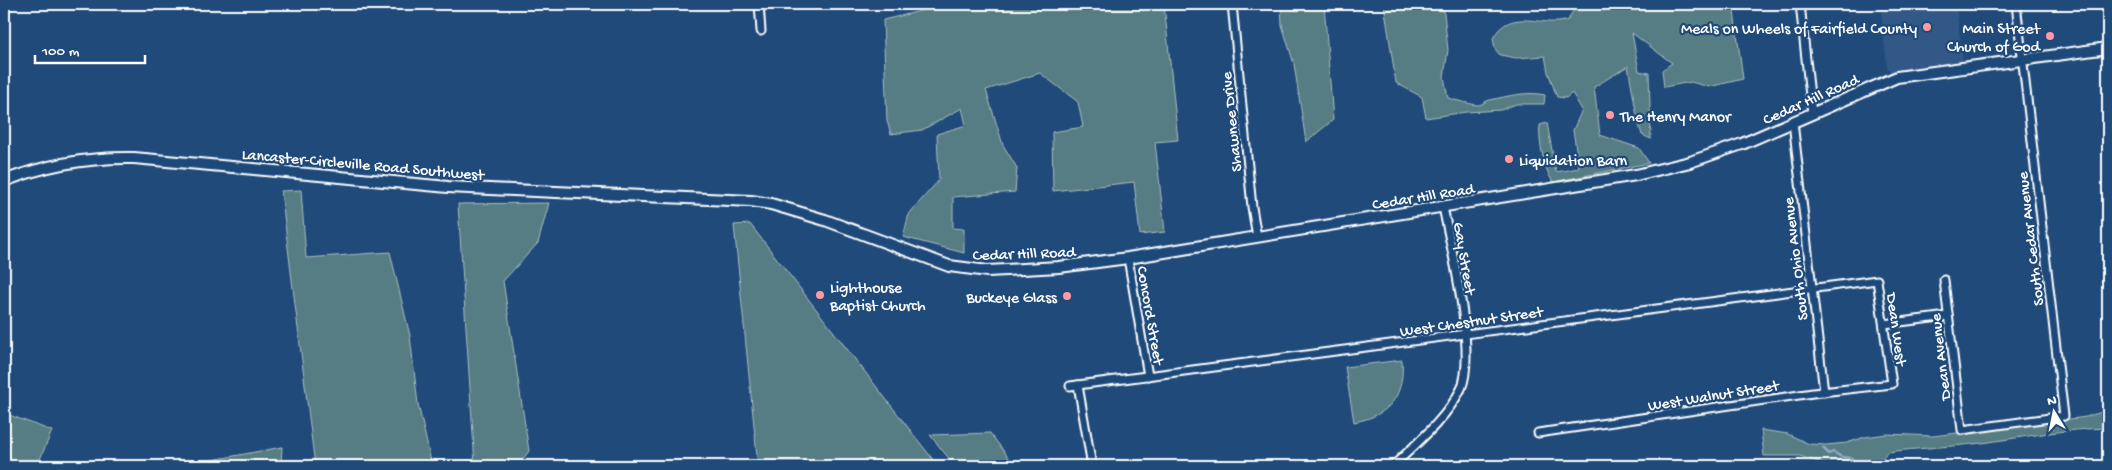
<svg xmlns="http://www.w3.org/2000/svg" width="2112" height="470" font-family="'Gochi Hand',sans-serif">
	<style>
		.built { fill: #335887 }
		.green { fill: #577d83; stroke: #abbec1 }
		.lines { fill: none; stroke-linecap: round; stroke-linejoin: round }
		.stream { stroke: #8eacc5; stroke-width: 2.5 }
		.minor-casing { stroke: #fff; stroke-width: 11 }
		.secondary-casing { stroke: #fff; stroke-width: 14 }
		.minor { stroke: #1f4a7a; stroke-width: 7 }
		.secondary { stroke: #1f4a7a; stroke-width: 10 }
		.poi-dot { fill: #ff9aa2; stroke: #1f4a7a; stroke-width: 2 }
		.labels { text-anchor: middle; stroke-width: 4.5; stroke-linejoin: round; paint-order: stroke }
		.poi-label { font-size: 16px; fill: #fff; stroke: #1f4a7a; text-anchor: end }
		.street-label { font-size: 16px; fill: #fff; stroke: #1f4a7a }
	</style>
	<rect width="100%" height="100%" fill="#1f4a7a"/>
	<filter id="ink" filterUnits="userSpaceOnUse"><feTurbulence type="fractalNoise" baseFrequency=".02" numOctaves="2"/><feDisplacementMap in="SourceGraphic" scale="10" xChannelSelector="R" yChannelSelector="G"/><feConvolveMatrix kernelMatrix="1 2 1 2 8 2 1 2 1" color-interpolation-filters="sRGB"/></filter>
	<g filter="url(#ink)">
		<!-- built -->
		<g class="built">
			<path d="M1880,4H1956L1963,61L1894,73L1890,72L1887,67Z"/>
			<path d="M1829,458L1842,466H1738Z"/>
		</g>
		<!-- green -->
		<g class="green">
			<path d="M950,4H1164L1178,140L1155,142L1165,232L1140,235L1134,182L1053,191L1052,132L1083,127L1078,102L1040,73L986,90L1003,145L1017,168L1015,192L953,197V228L964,229V253L903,237L909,214L939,180L937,134L966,125L962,108L922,130L891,134L887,121L883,20Z"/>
			<path d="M1281,4H1324L1333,120L1306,142L1294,64L1282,25Z"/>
			<path d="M1384,4H1443L1448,50L1444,77L1448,98C1455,100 1473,105 1479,105C1483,104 1487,100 1490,100C1509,96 1526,91 1545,95L1544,104H1516L1501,110L1466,112L1426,118L1422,97L1396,83Z"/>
			<path d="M1577,4H1733L1743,79L1709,87L1691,82L1664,87L1662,70L1672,63L1632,33L1639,71L1649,73L1651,139L1642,135L1638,122L1628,66L1594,87L1600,135L1639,148L1649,163L1553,182C1544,170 1538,139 1540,125L1547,123L1556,172L1579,168L1573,130L1582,110L1572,93L1566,98L1557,97L1548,72L1545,56L1516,58L1500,55L1495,49L1493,38C1511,5 1543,29 1568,20Z"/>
			<path d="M301,190L306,258L390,252L410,336L418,404L432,466H315L281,191Z"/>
			<path d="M549,203L538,243L503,281L529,451L518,466H475L458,204Z"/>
			<path d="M750,224L938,466H758L734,225Z"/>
			<path d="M1402,360C1405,396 1389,416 1354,422L1345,367Z"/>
			<path d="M2108,410V428C2065,429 2025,437 1982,443C1950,447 1918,448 1887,452L1883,458L1886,466H1831L1800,456H1764L1761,430L1788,434L1809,444L1826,445L1847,443L1865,437L1887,434L1933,436L2086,417Z"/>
			<path d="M4,413L52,431L37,466H4Z"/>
			<path d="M990,433L1015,466H955L930,435Z"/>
			<path d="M282,447L281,466H180Z"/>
		</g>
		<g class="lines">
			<!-- stream -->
			<path class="stream" d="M1823,448L1829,454L1833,452L1842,457L1851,458L1859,466"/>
			<!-- minor casing -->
			<g class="minor-casing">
				<g id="minor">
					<path d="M759,4L761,31"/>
					<path d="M1232,4L1252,207L1257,237"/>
					<path d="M1800,4L1812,114"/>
					<path d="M1793,122L1824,392"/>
					<path d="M1128,258L1148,376"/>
					<path d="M1944,280L1962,430L2064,416L2016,4"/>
					<path d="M1884,324L1948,316"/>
					<path d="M1078,385L1092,466"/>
					<path d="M1070,386L1877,280L1892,384L1813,393L1538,433"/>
					<path d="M1393,466C1417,443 1446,419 1461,389C1477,354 1451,247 1443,207"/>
				</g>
			</g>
			<!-- secondary casing -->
			<g class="secondary-casing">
				<path id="secondary" d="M4,181C47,164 88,157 134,158L448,187L751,201L771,204L825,220L949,266L988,271L1059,267L1128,258L1636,175L1690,162L1742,144L1897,77L2108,48"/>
			</g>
			<!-- minor -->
			<use href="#minor" class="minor"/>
			<!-- secondary -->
			<use href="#secondary" class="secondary"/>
		</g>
	</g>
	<!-- markers -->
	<g class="poi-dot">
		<circle cx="1927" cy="27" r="5"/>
		<circle cx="2050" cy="36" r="5"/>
		<circle cx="1610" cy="115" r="5"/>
		<circle cx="1509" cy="159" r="5"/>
		<circle cx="820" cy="295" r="5"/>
		<circle cx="1067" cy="296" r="5"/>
	</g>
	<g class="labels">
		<!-- poi labels -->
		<g class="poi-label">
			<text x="1917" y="33">Meals on Wheels of Fairfield County</text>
			<text x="2040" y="33">Main Street<tspan x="2040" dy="18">Church of God</tspan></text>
			<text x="1620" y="121" text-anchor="start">The Henry Manor</text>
			<text x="1519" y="165" text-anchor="start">Liquidation Barn</text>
			<text x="830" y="292" text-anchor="start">Lighthouse<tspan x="830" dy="18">Baptist Church</tspan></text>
			<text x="1057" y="302">Buckeye Glass</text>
		</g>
		<!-- street labels -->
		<g class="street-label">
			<text transform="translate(1810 98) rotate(-24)" y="6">Cedar Hill Road</text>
			<text transform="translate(1230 122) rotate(-96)" y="6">Shawnee Drive</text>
			<text transform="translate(363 163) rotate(5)" y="6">Lancaster-Circleville Road Southwest</text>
			<text transform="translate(1423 195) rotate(-9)" y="6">Cedar Hill Road</text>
			<text transform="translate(2029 239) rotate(-97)" y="6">South Cedar Avenue</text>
			<text transform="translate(1024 252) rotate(-2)" y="6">Cedar Hill Road</text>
			<text transform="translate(1466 258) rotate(80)" y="6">Gay Street</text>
			<text transform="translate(1794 259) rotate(-97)" y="6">South Ohio Avenue</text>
			<text transform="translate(1152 315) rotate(80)" y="6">Concord Street</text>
			<text transform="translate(1471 320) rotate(-8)" y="6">West Chestnut Street</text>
			<text transform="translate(1898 329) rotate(82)" y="6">Dean West</text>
			<text transform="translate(1939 357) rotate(-97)" y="6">Dean Avenue</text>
			<text transform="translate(1713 394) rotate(-9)" y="6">West Walnut Street</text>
		</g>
	</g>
	<!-- margin -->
	<rect width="2112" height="470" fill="none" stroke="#1f4a7a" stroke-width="20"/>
	<rect x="10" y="10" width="2092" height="450" fill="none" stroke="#fff" stroke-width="2" filter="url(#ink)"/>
	<!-- north arrow -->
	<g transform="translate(2054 412) rotate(350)" stroke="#1f4a7a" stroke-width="4" paint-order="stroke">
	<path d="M0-4L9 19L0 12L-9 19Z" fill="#ffffff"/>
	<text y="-8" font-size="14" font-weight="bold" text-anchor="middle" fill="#ffffff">N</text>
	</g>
	<!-- scale -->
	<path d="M35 55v8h110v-8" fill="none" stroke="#ffffff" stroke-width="2.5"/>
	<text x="42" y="55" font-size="15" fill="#ffffff" stroke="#1f4a7a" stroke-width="4" paint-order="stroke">100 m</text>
</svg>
